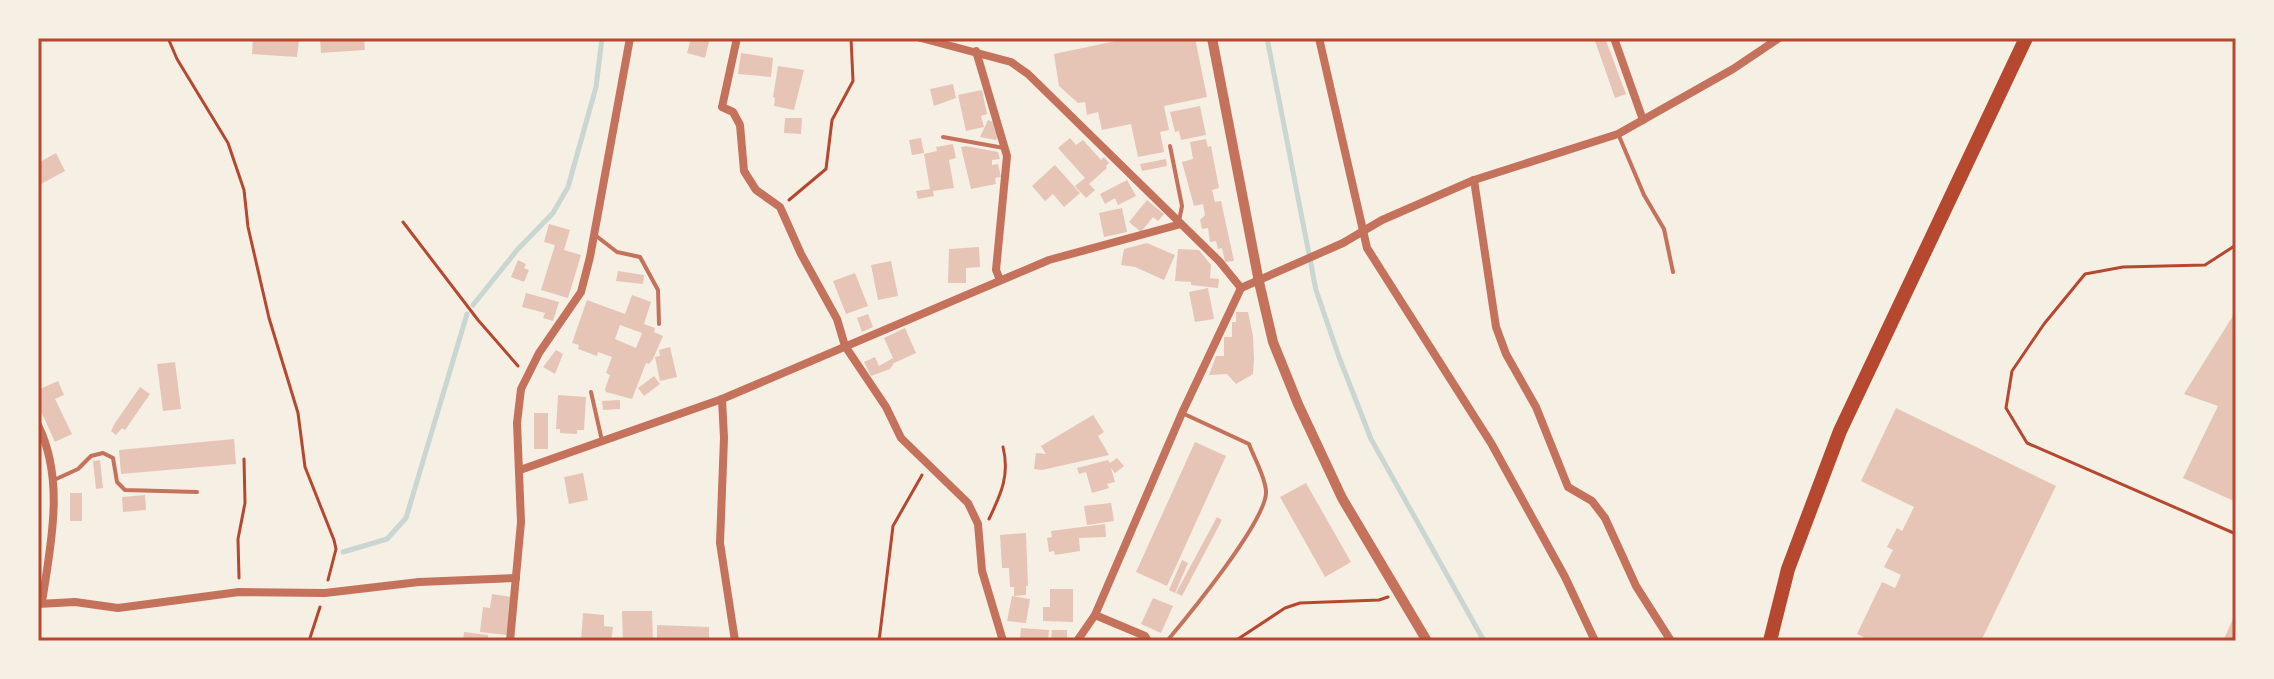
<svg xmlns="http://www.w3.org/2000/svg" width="2274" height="679" font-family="'Sofia Sans Condensed',sans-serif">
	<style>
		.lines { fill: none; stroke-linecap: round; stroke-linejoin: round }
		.stream { stroke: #c9d6d2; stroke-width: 5 }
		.building { fill: #e6c5b7; fill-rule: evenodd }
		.path { stroke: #b5482f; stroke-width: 3 }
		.service { stroke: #c5725c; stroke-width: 4 }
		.minor { stroke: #c5725c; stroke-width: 8 }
		.tertiary { stroke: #c5725c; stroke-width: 10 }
		.primary { stroke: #b5482f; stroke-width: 14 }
		.neatline { fill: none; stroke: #b5482f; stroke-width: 3 }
	</style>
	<rect width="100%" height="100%" fill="#f6efe4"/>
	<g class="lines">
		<!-- stream -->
		<g class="stream">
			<path d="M1267,38L1316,290L1339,357L1371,439L1484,641"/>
			<path d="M473,305L518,249L553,213L568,187L596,87L602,38"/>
			<path d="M343,552L387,539L406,518L467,314"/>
		</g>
	</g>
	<!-- building -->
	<g class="building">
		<path d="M253,38L299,40L297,57L252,54Z"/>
		<path d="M320,38H364L365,50L321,53Z"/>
		<path d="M691,38H710L705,58L687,53Z"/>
		<path d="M1130,38H1156L1157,41L1195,38L1207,97L1164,106L1169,130L1160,132L1164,152L1138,157L1131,124L1102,130L1098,112L1087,115L1085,102L1078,103L1059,86L1054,54Z"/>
		<path d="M1594,38H1605L1626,94L1615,98Z"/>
		<path d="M741,53L773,58L771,77L738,74Z"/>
		<path d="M778,66L804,70L794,110L774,106L775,98L773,97Z"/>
		<path d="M953,84L956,98L934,106L930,89Z"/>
		<path d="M982,90L987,114L981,116L984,127L966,131L958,95Z"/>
		<path d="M1200,106L1206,135L1181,140L1179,131L1175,132L1170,112Z"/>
		<path d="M785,118H802L801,134L784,133Z"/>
		<path d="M988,120L993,122L998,137L996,140L980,137Z"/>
		<path d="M921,138L924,153L912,155L909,140Z"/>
		<path d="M1070,138L1076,145L1083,140L1101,160L1104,157L1109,163L1106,166L1107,168L1089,184L1095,190L1086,198L1075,186L1085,178L1058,148Z"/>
		<path d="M1206,139L1208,147L1211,146L1219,188L1212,190L1215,202L1221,201L1234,261L1225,262L1222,248L1218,249L1216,241L1210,242L1208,228L1202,229L1200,220L1205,215L1203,204L1194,206L1182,162L1193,159L1190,142Z"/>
		<path d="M953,144L956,158L949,160L954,188L933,191L934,196L918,199L916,191L930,189L924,154L937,151L936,147Z"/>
		<path d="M966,146L998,152L1000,159L992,160V165L998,164L1001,177L995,178L996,184L971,189L961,147Z"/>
		<path d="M56,153L65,171L41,184L38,180V163Z"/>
		<path d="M1166,159L1167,166L1142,171L1140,164Z"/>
		<path d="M1055,165L1080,193L1064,207L1053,194L1045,201L1032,186Z"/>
		<path d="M1127,180L1136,196L1118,205L1115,198L1105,204L1100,194Z"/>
		<path d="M1147,200L1164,214L1158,221L1153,217L1141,232L1129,222Z"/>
		<path d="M1122,208L1127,232L1104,237L1099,213Z"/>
		<path d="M549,224L570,230L564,250L581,255L568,298L541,290L555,245L544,242Z"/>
		<path d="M1147,243L1175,255L1164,280L1135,267L1121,265L1124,249Z"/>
		<path d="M979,247L980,267L966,268V283H948L949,249Z"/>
		<path d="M1178,249L1199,250L1211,265L1210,278L1219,279L1218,288L1191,285V282L1175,281Z"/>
		<path d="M518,260L526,264L524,268L529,270L524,282L511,277Z"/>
		<path d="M891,261L898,296L878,300L871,265Z"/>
		<path d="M618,271L644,275L643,284L616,281Z"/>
		<path d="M855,273L868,306L846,314L833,281Z"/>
		<path d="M1208,288L1214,319L1195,322L1189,292Z"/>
		<path d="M526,293L559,302L553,321L543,318L545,313L522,307Z"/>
		<path d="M632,295L651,302L644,324L655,328L654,332L663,336L653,359L649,364L646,363L632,399L606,392L605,389L610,375L606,373L612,357L598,352L597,356L578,349L579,345L572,343L587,300L625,314ZM620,325L642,333L636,348L615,339Z"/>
		<path d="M2236,311V502L2183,478L2218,406L2184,394Z"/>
		<path d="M1236,312H1248L1253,336L1254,359L1253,374L1236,384L1227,374L1209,375L1216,356H1224V337H1232V322H1236Z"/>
		<path d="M868,314L873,327L862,332L857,318Z"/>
		<path d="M905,328L916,353L894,363L890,369L871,376L864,362L875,357L879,366L893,358L884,338Z"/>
		<path d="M670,347L677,377L660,381L655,357L660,356L659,350Z"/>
		<path d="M556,350L563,354L555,374L543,367Z"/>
		<path d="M175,362L181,409L163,411L157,364Z"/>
		<path d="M654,376L660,384L644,396L638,388Z"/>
		<path d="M58,381L64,395L55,399L72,434L55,442L38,405V390Z"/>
		<path d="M140,387L150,394L125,430L122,428L116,435L111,431L115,423Z"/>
		<path d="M558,395L586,397L584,430H577V434L560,433V429H556Z"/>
		<path d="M620,400V409L603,410L602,401Z"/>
		<path d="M1896,408L2056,486L1981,641H1872L1857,634L1882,582L1895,588L1901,575L1884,567L1893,550L1887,547L1897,528L1902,531L1914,507L1861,481Z"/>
		<rect x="534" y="413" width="14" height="36"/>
		<path d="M1093,415L1104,432L1098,436L1109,455L1042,470L1034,469L1036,453L1046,454L1041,446Z"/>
		<path d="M234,439L236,464L121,474L119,450Z"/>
		<path d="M1195,442L1226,456L1167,586L1136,572Z"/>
		<path d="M1117,458L1124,466L1115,473L1111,468L1115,482L1107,484L1109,488L1092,493L1086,472L1079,474L1077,468L1108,460L1110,463Z"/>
		<path d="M100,460L103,488L96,489L93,461Z"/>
		<path d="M583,473L588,500L569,504L564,477Z"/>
		<path d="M1306,483L1351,562L1325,577L1280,497Z"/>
		<rect x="70" y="493" width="12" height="28"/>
		<path d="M145,495L146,510L123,512L122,497Z"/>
		<path d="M1111,503L1114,521L1087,525L1084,506Z"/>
		<path d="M1217,517L1222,520L1182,596L1176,593Z"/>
		<path d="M1105,524L1106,537L1079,538L1080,551L1055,555L1054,551L1049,552L1047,538L1052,537L1051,531Z"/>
		<path d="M1026,533L1028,586H1026V595L1014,596V587H1010L1009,568H1002L1000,535Z"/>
		<path d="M1182,560L1188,563L1175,593L1169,590Z"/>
		<path d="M1050,589H1073V622L1043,621V607H1050Z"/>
		<path d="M492,594L512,597L507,635L480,632L483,607L490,608Z"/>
		<path d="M1012,596L1030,599L1026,623L1007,621Z"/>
		<path d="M1153,598L1173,606L1161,633L1141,624Z"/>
		<path d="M622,611H652L653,641H623Z"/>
		<path d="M2236,612V641H2223Z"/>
		<path d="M583,613L604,615V626L613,627L611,641H581Z"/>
		<path d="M657,625L709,627V641L657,638Z"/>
		<path d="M1021,628L1049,630L1048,641H1024V638H1020Z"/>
		<path d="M1052,630H1067V641H1051Z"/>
		<path d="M464,632L488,635V641H463Z"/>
	</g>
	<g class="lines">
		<!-- path -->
		<g class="path">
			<path d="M168,38L177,59L228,143L244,190L248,227L269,318L298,413L305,467L334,540L336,549L328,580"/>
			<path d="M789,200L826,169L832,120L853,81L851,38"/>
			<path d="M403,222L478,320L518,366"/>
			<path d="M2236,245L2205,265L2123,267L2085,274L2044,324L2012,371L2006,408L2027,443L2236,534"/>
			<path d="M989,519C1001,494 1010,475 1003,447"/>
			<path d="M239,578L238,539L245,503L244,459"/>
			<path d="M309,641L320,607"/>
			<path d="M879,641L893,526L922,475"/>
			<path d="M1235,641L1285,608L1300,603L1379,600L1388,597"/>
		</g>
		<!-- service -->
		<g class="service">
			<path d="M1619,136L1644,195L1664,229L1673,272"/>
			<path d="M943,137L1004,148"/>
			<path d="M1170,146L1182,206L1179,221"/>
			<path d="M595,235L617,252L640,257L658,290L659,324"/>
			<path d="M591,392L602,441"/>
			<path d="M54,480L78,469L91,456L103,453L113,458L117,482L125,490L197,492"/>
			<path d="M1167,641C1188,616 1268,519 1266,491C1265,476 1254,458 1249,444L1182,413"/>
		</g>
		<!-- minor -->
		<g class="minor">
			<path d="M737,38L722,107L733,112L740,125L744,171L756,190L780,207L801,254L837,319L845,346L886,407L901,438L968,503L978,524L982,571L1003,641"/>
			<path d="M921,38L1011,62L1028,74L1219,261L1241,288"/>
			<path d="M1319,38L1367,248L1491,443L1565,577L1595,641"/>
			<path d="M1614,38L1643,120"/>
			<path d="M976,51L1007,156L996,270L1000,280"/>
			<path d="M1474,180L1496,327L1506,354L1536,407L1568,487L1592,501L1605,518L1636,586L1671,641"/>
			<path d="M722,399L724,438L720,543L735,641"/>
			<path d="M38,425C65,480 51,543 42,602"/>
			<path d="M520,470L722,399L1049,260L1181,224"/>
			<path d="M38,604L75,602L118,608L239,592L325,593L419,582L516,578"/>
			<path d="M1095,615L1145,636L1148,641"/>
			<path d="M510,641L521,522L517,423L521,389L539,353L581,292L590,257L630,38"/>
			<path d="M1077,641L1095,615L1182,413L1241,288L1343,243L1382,220L1474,180L1618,134L1733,69L1779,38"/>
		</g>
		<!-- tertiary -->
		<path class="tertiary" d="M1212,38L1259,282L1273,342L1298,404L1342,498L1427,641"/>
		<!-- primary -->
		<path class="primary" d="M1770,641L1788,569L1840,431L2026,38"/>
	</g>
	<!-- border -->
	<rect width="2274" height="679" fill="none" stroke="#f6efe4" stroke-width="80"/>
	<rect x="40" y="40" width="2194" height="599" class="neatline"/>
</svg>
